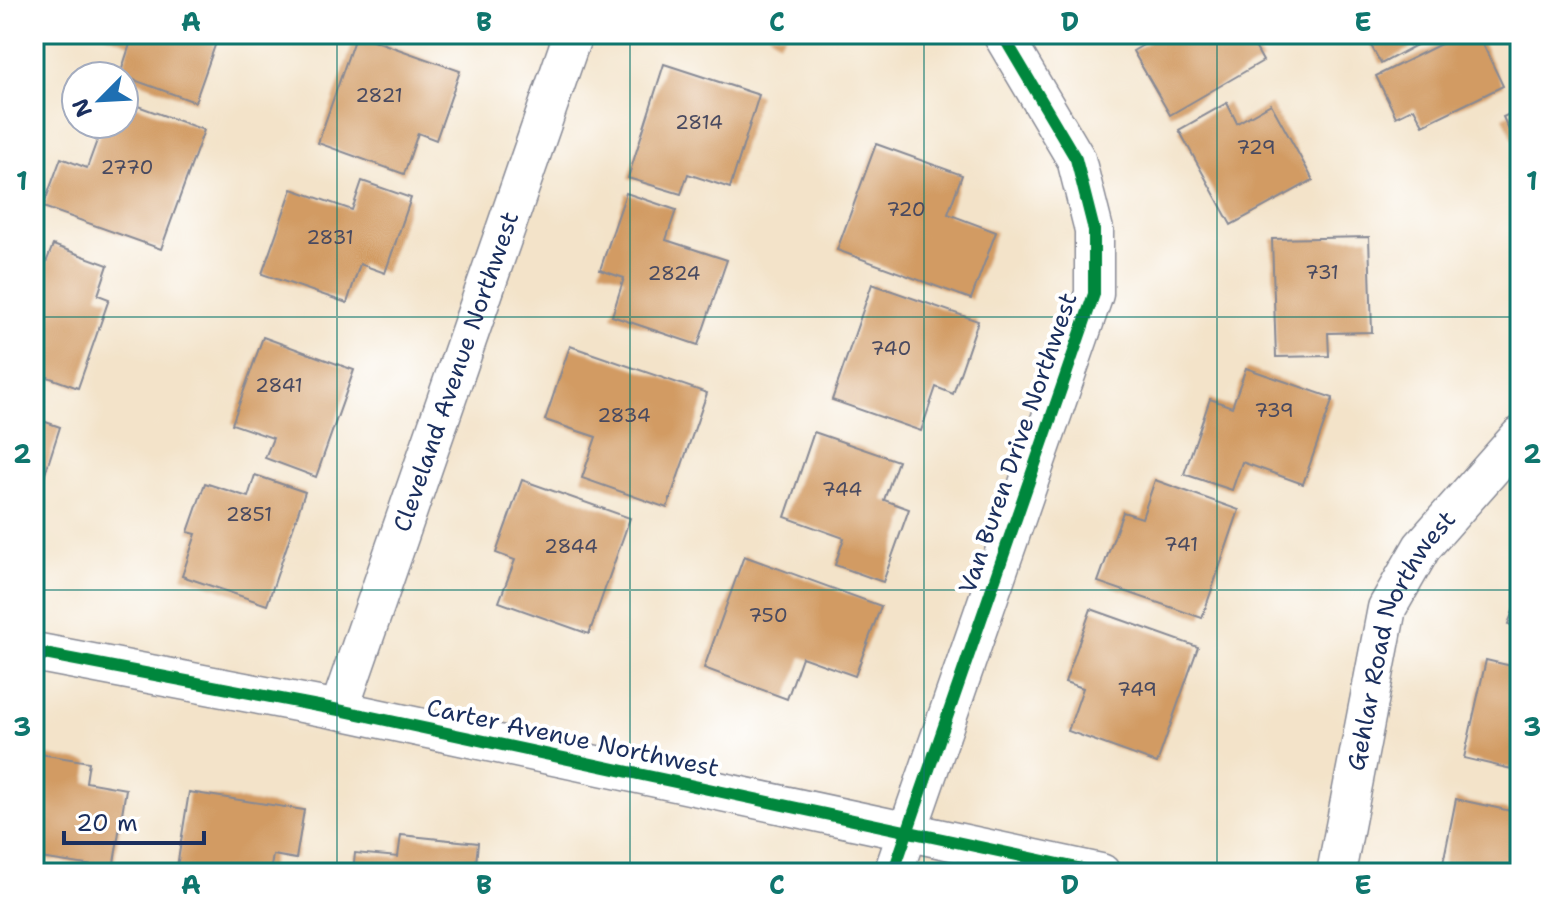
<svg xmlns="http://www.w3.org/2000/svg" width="1554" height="907" font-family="'Shantell Sans',sans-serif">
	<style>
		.building { fill: #d29b64 }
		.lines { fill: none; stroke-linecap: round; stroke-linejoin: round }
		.minor-casing { stroke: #878994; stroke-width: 41 }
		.minor { stroke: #fff; stroke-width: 38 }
		.cycleway-casing { stroke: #fff; stroke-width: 17 }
		.cycleway { stroke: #00873e; stroke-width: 12 }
		.grid { fill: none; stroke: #0f766e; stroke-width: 2; stroke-opacity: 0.55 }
		.labels { text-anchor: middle; stroke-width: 8; stroke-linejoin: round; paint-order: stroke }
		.number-label { font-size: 20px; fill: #494a60 }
		.street-label { font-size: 24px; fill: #1b2f5e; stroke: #fff }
		.neatline { fill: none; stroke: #0f766e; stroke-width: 3 }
		.grid-label { font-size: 26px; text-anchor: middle; font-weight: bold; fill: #0f766e }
	</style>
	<rect width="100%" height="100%" fill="#fff"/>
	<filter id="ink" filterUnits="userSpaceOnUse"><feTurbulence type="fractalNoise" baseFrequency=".0125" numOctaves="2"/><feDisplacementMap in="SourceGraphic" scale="16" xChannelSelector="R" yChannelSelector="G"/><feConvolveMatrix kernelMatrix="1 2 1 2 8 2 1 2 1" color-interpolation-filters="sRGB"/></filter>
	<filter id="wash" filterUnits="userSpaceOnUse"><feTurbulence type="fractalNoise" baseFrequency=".006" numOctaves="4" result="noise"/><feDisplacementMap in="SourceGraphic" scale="32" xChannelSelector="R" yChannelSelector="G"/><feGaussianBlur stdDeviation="1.8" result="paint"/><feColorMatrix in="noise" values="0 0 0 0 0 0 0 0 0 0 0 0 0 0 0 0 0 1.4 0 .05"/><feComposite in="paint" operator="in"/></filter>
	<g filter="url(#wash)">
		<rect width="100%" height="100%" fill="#f3e3c9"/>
		<g id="blocks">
			<!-- building -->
			<g class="building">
				<path d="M103,34H219L195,102L120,75L130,44Z"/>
				<path d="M356,34L460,71L436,140L418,133L404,174L318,143Z"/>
				<path d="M769,34H786L779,43Z"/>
				<path d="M1145,34H1248L1263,61L1170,115L1133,51L1150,41Z"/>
				<path d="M1365,34H1437L1381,64Z"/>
				<path d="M1461,34H1478L1503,86L1423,125L1414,108L1396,117L1376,76Z"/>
				<path d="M664,64L759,95L730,188L688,174L681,194L628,178Z"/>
				<path d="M124,101L204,130L161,249L43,207L61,158L87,168L103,124H124Z"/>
				<path d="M1227,103L1237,123L1271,104L1313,180L1231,225L1179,130Z"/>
				<path d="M1520,109V155L1503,117Z"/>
				<path d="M876,144L962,175L948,214L996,232L971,299L837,250Z"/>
				<path d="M362,181L411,198L385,273L360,264L347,303L262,274L292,189L352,210Z"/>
				<path d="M626,193L676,210L666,240L727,260L698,345L612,316L624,278L600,270Z"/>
				<path d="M1369,237L1372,332L1328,333L1329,356L1276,357L1272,239Z"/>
				<path d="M53,245L108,265L98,295L109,299L78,388L34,372V293Z"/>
				<path d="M872,284L978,321L953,394L936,387L921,431L832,400Z"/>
				<path d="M263,337L354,370L316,477L265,458L273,438L232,424Z"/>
				<path d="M570,346L707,393L667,508L582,478L596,437L545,420Z"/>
				<path d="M1246,368L1333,398L1303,484L1242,462L1232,490L1184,474L1210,399L1232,407Z"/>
				<path d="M34,418L60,427L35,505H34Z"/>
				<path d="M814,432L898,461L884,500L909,509L883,582L835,565L844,538L785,517Z"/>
				<path d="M255,475L305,492L267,605L182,576L196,534L188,532L205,483L248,497Z"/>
				<path d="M522,480L630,518L589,634L499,602L515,560L496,553Z"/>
				<path d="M1155,480L1239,510L1202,618L1098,582L1123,512L1142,518Z"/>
				<path d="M744,556L881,606L855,676L802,657L787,699L704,668Z"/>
				<path d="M1520,593V628L1508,624Z"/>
				<path d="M1091,609L1198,647L1157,763L1068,731L1083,688L1065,682Z"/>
				<path d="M1486,660L1520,668V771L1464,758Z"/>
				<path d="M34,753L89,762L86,782L126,789L113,869L34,857Z"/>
				<path d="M189,792L304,810L296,859L273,855L270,873H176Z"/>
				<path d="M1456,799L1520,813V873H1463L1442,868Z"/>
				<path d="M401,835L478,843L475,873H353L355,853L398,857Z"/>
			</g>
		</g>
	</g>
	<g filter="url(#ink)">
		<use href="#blocks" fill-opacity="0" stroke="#878994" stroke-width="2"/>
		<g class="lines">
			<!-- minor casing -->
			<g class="minor-casing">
				<g id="minor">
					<path d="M34,652L339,710L1101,873"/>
					<path id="s1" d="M339,710L573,34"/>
					<path d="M893,873L1094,294V230L1076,159L1002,34"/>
					<path id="s2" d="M1336,873L1387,608L1422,547L1520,436"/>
				</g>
			</g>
			<!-- minor -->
			<use href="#minor" class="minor"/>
			<!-- cycleway casing -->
			<g class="cycleway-casing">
				<g id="cycleway">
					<path d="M34,652L339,710L1101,873"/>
					<path d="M893,873L1094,294V230L1076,159L1002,34"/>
				</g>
			</g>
			<!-- cycleway -->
			<use href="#cycleway" class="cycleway"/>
		</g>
	</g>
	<!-- grid -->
	<path class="grid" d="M337,34V873M630,34V873M924,34V873M1217,34V873M34,317H1520M34,590H1520"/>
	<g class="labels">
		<!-- number labels -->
		<g class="number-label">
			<text x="379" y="102">2821</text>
			<text x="699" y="129">2814</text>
			<text x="1256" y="154">729</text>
			<text x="127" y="174">2770</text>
			<text x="906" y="216">720</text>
			<text x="330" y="244">2831</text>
			<text x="1322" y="279">731</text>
			<text x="674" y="280">2824</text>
			<text x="891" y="355">740</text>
			<text x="279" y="392">2841</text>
			<text x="1274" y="417">739</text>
			<text x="624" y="422">2834</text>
			<text x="842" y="496">744</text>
			<text x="249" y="521">2851</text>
			<text x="1181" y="551">741</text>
			<text x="571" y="553">2844</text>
			<text x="768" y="622">750</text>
			<text x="1137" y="696">749</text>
		</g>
		<!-- street labels -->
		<g class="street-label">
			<text dy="8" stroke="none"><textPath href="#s1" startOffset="358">Cleveland Avenue Northwest</textPath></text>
			<text transform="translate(1018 443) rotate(-71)" y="8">Van Buren Drive Northwest</text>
			<text dy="8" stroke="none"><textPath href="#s2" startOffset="244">Gehlar Road Northwest</textPath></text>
			<text transform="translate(573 738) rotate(12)" y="8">Carter Avenue Northwest</text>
		</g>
	</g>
	<!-- margin -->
	<rect width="1554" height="907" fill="none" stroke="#fff" stroke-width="88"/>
	<!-- north arrow -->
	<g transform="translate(100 100) rotate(246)"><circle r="38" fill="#ffffff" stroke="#a4acbf" stroke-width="2"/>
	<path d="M0-6L14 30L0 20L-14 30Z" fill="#1f6fb2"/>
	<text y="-12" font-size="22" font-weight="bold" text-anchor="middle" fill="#1b2f5e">N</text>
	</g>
	<!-- scale -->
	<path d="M64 831v12h140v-12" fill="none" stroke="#1b2f5e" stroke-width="4"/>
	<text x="76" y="831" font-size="24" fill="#1b2f5e" stroke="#ffffff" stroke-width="6" paint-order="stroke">20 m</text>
	<rect x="44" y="44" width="1466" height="819" class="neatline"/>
	<g class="grid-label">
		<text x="191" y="31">A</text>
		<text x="484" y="31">B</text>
		<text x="777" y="31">C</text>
		<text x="1070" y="31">D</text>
		<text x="1363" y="31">E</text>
		<text x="22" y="190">1</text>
		<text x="1532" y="190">1</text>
		<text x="22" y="463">2</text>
		<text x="1532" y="463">2</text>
		<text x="22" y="736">3</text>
		<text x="1532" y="736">3</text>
		<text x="191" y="894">A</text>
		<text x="484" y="894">B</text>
		<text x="777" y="894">C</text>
		<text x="1070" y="894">D</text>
		<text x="1363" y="894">E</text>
	</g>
</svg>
